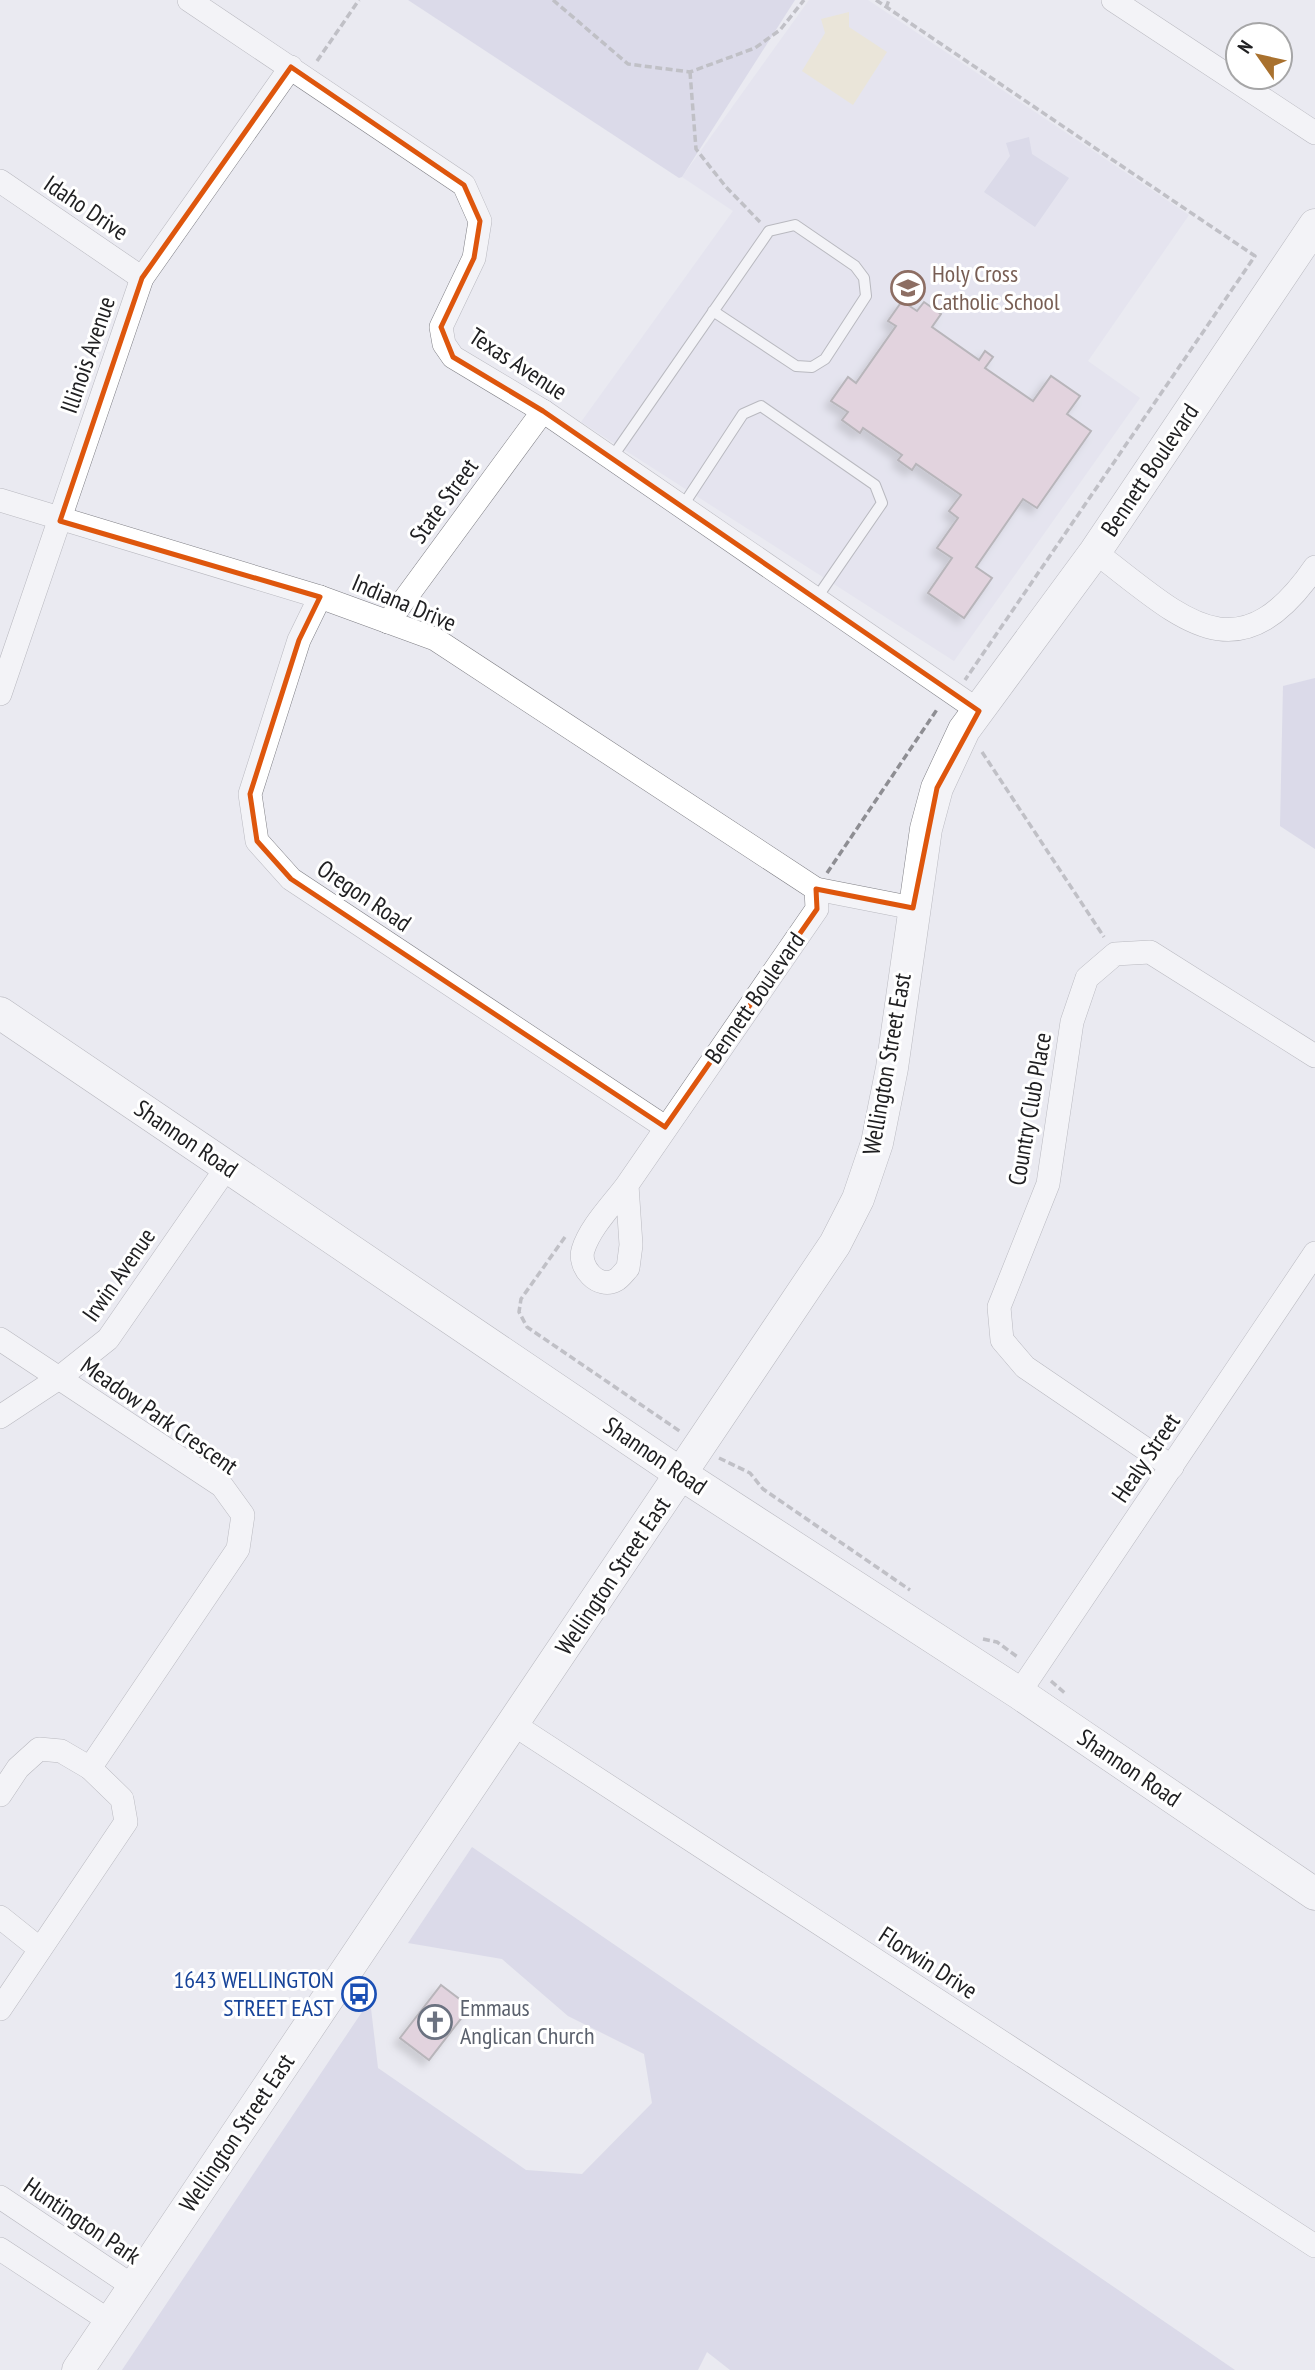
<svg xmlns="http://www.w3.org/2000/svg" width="1315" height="2370" font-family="'PT Sans Narrow',sans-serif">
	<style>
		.built { fill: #dfdeed }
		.green { fill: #c9c8df }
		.sand { fill: #ebe1bc }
		.building { fill: #d9b9c7; stroke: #7b7578; stroke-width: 2; filter: url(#shadow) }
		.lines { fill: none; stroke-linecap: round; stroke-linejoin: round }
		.lane-casing { stroke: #7f7f85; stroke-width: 12 }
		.street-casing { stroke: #7f7f85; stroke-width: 24 }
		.secondary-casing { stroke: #7f7f85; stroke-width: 33 }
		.path { stroke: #8e8e93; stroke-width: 3.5; stroke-dasharray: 7 3.5; stroke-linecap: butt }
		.lane { stroke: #fff; stroke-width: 10 }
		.street { stroke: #fff; stroke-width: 23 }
		.secondary { stroke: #fff; stroke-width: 32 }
		.marked { fill: none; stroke: #de560d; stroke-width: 5; stroke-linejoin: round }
		.labels { text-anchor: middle; stroke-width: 6; stroke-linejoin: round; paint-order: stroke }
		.street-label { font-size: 24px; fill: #202022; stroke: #fff }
		.education-label { font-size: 24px; fill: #785e54; stroke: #fff; text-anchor: start }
		.transit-label { font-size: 24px; fill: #164399; stroke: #fff; text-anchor: end }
		.worship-label { font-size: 24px; fill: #5b616d; stroke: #fff; text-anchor: start }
	</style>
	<defs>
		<filter id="shadow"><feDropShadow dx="-6" dy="6" stdDeviation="3.5" flood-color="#0004"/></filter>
	</defs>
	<rect width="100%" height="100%" fill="#eaeaf1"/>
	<!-- built -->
	<path class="built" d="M809,0H868L1189,215L1088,361L1140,398L954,661L581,422L733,211L682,177Z"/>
	<!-- green -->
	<g class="green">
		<path d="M408,0H795L682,177L679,178Z"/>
		<path d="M1029,137L1032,154L1069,178L1035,227L984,192L1010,156L1006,143Z"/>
		<path d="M1315,678V849L1280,826L1283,686Z"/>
		<path d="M472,1847L1235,2370H730L707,2352L698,2370H122L370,2000L378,2068L526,2170L582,2174L652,2103L644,2054L568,2016L502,1959L408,1943Z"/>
	</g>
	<!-- sand -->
	<path class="sand" d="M849,12V27L887,52L853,105L802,71L825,33L821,19Z"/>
	<!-- building -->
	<g class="building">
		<path d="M902,301L917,311L924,302L941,314L932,327L979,360L985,351L993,357L985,368L1033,401L1051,376L1080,396L1067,414L1091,431L1037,508L1023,499L976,567L992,578L964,618L928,593L952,558L937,548L958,518L949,511L961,495L916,464L912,470L898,460L902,455L863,428L860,433L842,420L848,412L831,401L848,377L856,383L896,326L888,321Z"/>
		<path d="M441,1985L470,2007L429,2060L400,2038Z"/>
	</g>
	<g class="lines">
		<!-- lane casing -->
		<g class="lane-casing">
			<g id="lane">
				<path d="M611,459L769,231L795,225L855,266L864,278L866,296L825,359L812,367L796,366L713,311"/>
				<path d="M682,507L743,414L761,406L875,485L882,503L816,599"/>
			</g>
		</g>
		<!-- street casing -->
		<g class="street-casing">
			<g id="street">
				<path d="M189,0L464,185L480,221L474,258L441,327L444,344L453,357L543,411L979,711"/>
				<path d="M1113,0L1315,133"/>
				<path d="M0,181L142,278"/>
				<path d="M0,500L320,597L435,639L816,889L913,908"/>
				<path d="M1095,552C1179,615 1236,682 1315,567"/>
				<path d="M320,597L299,640L250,794L257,841L291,879L665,1127"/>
				<path d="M388,622L543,411"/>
				<path d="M0,694L142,278L291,67"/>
				<path d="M627,1185C613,1204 590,1227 583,1250C578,1267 598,1290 616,1280C620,1278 625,1271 628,1268L631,1245L627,1185L817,909L816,889"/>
				<path d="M0,1339L222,1486L243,1515L238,1549L90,1768"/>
				<path d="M0,1417L59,1378L108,1339L227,1167"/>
				<path d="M1172,1467L1025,1367L1002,1340L999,1307L1048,1184L1072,1022L1087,978L1115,954L1150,952L1315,1056"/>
				<path d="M1019,1693L1315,1253"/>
				<path d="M513,1724L1315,2246"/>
				<path d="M0,1795L18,1768L39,1749L61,1751L90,1768L122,1799L126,1822L0,2009"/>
				<path d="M0,1917L40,1949"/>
				<path d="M0,2197L134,2287"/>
				<path d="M0,2249L111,2322"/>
			</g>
		</g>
		<!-- secondary casing -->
		<g class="secondary-casing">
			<g id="secondary">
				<path d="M0,1013L681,1474L1019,1693L1315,1894"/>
				<path d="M78,2370L835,1244L858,1199L877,1143L892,1068L926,829L937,788L964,730L1095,552L1315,225"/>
			</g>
		</g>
		<!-- path -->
		<g class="path">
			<path d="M553,0L628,64L690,72L755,48L780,30L804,0"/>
			<path d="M876,0L1255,256L965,680"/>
			<path d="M886,8L889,0"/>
			<path d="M317,61L359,0"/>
			<path d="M690,72L696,149L726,187L760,222"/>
			<path d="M982,752L1104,937"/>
			<path d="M827,873L938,708"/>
			<path d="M565,1237L521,1299L519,1312L527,1327L681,1432"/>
			<path d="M719,1458L750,1473L763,1489L910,1590"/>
			<path d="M983,1639L997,1642L1019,1658"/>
			<path d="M1051,1681L1066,1694"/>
		</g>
		<!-- lane -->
		<use href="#lane" class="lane"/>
		<!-- street -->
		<use href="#street" class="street"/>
		<!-- secondary -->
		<use href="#secondary" class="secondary"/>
	</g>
	<!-- marked area -->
	<path d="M0 0H1315V2370H0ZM291,67L464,185L480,221L474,258L441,327L453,357L543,411L979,711L937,788L913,908L816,889L817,909L665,1127L291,879L257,841L250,794L299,640L320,597L60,521L142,278Z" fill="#eaeaf1" fill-opacity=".55" fill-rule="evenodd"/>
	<path class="marked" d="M291,67L464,185L480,221L474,258L441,327L453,357L543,411L979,711L937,788L913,908L816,889L817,909L665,1127L291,879L257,841L250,794L299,640L320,597L60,521L142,278Z"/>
	<!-- icons -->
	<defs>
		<g id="school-ring" transform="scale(1.75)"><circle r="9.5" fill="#fff" stroke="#8d6e63" stroke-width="1.5"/><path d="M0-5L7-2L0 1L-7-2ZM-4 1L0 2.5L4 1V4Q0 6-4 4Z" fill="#8d6e63"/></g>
		<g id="bus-ring" transform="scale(1.75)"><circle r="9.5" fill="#fff" stroke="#1a4fb4" stroke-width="1.5"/><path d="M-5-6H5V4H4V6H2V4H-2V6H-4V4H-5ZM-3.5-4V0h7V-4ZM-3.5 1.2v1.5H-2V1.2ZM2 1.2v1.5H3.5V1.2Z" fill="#1a4fb4"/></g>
		<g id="church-ring" transform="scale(1.75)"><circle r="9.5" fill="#fff" stroke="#6b7280" stroke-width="1.5"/><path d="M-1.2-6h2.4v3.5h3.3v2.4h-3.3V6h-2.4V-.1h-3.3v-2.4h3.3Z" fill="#6b7280"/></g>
	</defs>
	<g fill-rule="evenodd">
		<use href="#school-ring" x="908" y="288"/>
		<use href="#bus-ring" x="359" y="1994"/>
		<use href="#church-ring" x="435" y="2022"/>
	</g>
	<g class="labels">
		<!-- street labels -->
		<g class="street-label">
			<text transform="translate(86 208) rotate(34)" y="8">Idaho Drive</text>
			<text transform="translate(88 355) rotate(-71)" y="8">Illinois Avenue</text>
			<text transform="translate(518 364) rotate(33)" y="8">Texas Avenue</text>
			<text transform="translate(1150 470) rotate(-56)" y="8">Bennett Boulevard</text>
			<text transform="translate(444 501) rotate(-54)" y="8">State Street</text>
			<text transform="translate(404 603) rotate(23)" y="8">Indiana Drive</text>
			<text transform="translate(364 896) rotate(34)" y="8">Oregon Road</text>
			<text transform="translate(755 998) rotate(-55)" y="8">Bennett Boulevard</text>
			<text transform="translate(887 1064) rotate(-80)" y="8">Wellington Street East</text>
			<text transform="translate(1030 1109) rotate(-80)" y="8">Country Club Place</text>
			<text transform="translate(186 1139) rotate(34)" y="8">Shannon Road</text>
			<text transform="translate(119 1275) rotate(-55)" y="8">Irwin Avenue</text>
			<text transform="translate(159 1416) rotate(35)" y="8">Meadow Park Crescent</text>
			<text transform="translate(655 1456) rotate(34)" y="8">Shannon Road</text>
			<text transform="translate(1146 1458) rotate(-56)" y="8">Healy Street</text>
			<text transform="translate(613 1576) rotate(-56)" y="8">Wellington Street East</text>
			<text transform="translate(1129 1768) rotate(34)" y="8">Shannon Road</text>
			<text transform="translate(928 1963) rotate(33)" y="8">Florwin Drive</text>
			<text transform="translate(237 2133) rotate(-56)" y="8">Wellington Street East</text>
			<text transform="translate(82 2221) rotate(34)" y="8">Huntington Park</text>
		</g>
		<!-- education labels -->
		<g class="education-label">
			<text x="932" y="282">Holy Cross<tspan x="932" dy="28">Catholic School</tspan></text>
		</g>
		<!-- transit labels -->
		<g class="transit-label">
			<text x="334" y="1988">1643 WELLINGTON<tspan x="334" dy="28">STREET EAST</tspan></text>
		</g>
		<!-- worship labels -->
		<g class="worship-label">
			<text x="460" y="2016">Emmaus<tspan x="460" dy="28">Anglican Church</tspan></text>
		</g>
	</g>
	<!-- north arrow -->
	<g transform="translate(1259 56) rotate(304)"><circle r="33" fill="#ffffff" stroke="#a6a6a7" stroke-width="2"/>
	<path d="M0-5L12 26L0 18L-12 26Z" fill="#a9712e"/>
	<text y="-10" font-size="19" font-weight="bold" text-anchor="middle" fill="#202022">N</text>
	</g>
</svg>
